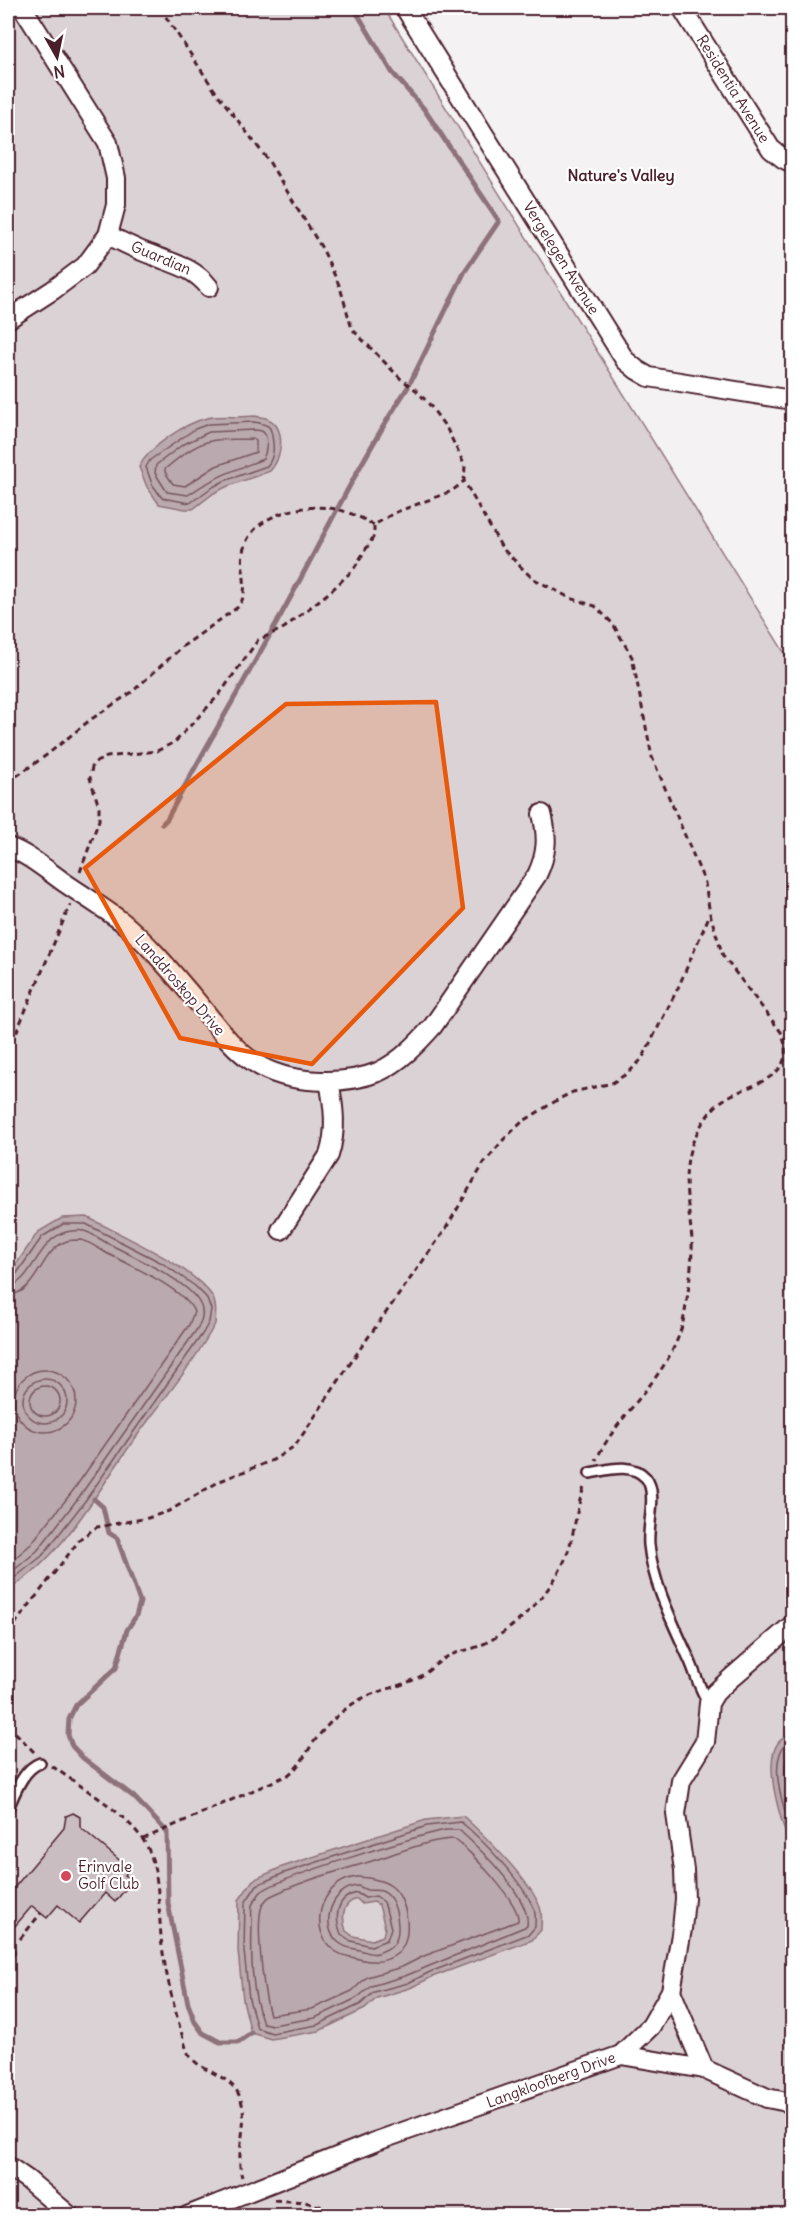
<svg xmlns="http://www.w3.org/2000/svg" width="800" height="2223" font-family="Delius,sans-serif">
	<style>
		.green { fill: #dbd2d5; stroke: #927880; stroke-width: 1.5 }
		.water { fill: #baa9ae; stroke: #8d727a; stroke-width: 1.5; fill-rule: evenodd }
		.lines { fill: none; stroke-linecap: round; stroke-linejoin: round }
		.shore { stroke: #77565f; stroke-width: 1.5 }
		.stream { stroke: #8d727a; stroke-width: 5 }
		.building { fill: #cabdc1; stroke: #4a1f2b; stroke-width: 1.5 }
		.service-casing { stroke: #4a1f2b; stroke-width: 14 }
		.minor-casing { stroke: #4a1f2b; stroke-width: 22 }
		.path { stroke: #4a1f2b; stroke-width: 3; stroke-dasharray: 6 4.5; stroke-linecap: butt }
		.service { stroke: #fff; stroke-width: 9 }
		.minor { stroke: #fff; stroke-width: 18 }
		.marked { fill: #e8590c; fill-opacity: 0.2; stroke: #e8590c; stroke-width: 4.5; stroke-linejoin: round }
		.poi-dot { fill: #d1495b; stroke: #fff; stroke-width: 2 }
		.labels { text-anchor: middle; stroke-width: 4.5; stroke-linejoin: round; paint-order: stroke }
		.street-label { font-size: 15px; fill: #4a1f2b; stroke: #fff }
		.poi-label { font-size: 15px; fill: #4a1f2b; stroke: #fff; text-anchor: start }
		.neighbourhood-label { font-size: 16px; font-weight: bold; fill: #4a1f2b; stroke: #fff }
	</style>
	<rect width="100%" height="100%" fill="#f4f2f2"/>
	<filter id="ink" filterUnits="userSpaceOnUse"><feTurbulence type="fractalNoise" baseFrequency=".0167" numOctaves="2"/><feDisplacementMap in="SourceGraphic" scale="12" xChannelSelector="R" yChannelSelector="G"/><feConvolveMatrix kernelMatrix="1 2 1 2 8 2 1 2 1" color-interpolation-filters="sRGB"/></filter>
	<g filter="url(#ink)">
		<!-- green -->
		<path class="green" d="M8,8H384L792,665V2215L8,2216Z"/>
		<!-- water -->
		<g class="water">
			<path d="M254,416C258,417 265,417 268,419C287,428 282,459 270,471L226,487L214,493L193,509H185L159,504L147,487L139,467C149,447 185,423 207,418C221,415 238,418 254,416Z"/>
			<path d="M87,1217C121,1235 187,1264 210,1293C217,1302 216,1312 215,1324C193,1365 161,1402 134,1440C96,1493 64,1556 8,1590V1276L38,1232L62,1218Z"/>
			<path d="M792,1732V1853C784,1829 761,1765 778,1743C781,1739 788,1735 792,1732Z"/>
			<path d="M463,1816C483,1834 536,1886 541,1911C542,1917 541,1924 541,1930L532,1940L432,1977L410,1988L377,1998L365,2009L319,2031L271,2039L251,2033L243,2000L238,1951L239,1900L253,1880L282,1867L426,1820ZM357,1899L362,1904L374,1902L379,1905L385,1928L383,1936L372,1940L353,1936L346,1931C342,1919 341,1903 357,1899Z"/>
		</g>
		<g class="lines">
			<!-- shore -->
			<g class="shore">
				<path d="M254,422C272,425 271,427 273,443C274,452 273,459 267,466L224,481L211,488L190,503L162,498L152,484L146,467L150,460L195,429L209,424Z"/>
				<path d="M254,430C257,430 262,430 264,433C269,438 266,453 263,459C235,470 213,477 188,495L167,492L155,473L156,465L182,445L209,432Z"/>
				<path d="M253,439L256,441V452L216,466L185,486L173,484L165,472V469C178,458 194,445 210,441C223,438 239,440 253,439Z"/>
				<path d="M8,1278L15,1276L42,1237L63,1224H86L162,1263L195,1286L206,1297L211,1309L209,1322L203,1333L85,1501L42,1556L8,1583"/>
				<path d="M8,1286C31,1285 38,1239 66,1232C70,1231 80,1230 84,1231C92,1233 101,1240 109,1244C132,1256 189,1281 200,1304C205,1313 202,1321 197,1329L79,1497L37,1551L8,1575"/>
				<path d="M8,1295C38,1294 40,1250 67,1241C71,1240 78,1240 81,1240C90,1242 99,1249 106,1253C128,1264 186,1290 194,1312L189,1325L72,1492L30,1545L8,1564"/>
				<circle cx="45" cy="1401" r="31"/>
				<circle cx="45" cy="1401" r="22"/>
				<circle cx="45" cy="1401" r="15"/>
				<path d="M792,1739C789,1742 784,1745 782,1749C770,1773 785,1810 792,1834"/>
				<path d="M792,1749C778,1762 788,1792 792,1808"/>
				<path d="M461,1822C484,1841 522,1881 534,1909C536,1914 535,1921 535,1927L529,1934L430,1972L408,1983L374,1992L361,2004L317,2025L272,2033L257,2028L249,1999L244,1951L245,1903L257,1885L284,1873L427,1826Z"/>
				<path d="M446,1830H459C479,1848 532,1898 527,1926L405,1976L371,1986L357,1998L315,2018L272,2025L263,2023C251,1992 251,1955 252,1923C252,1918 251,1910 252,1905C254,1901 258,1896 260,1893C272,1879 421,1835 446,1830Z"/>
				<path d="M454,1839C469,1849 521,1904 518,1921L424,1956L402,1967L367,1977L352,1991L312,2009L270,2015C264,1996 255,1924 262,1906C264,1902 267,1898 271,1896C303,1880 340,1871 375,1860C400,1852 427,1840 454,1839Z"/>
				<path d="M357,1877C368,1878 382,1879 391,1886C408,1898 414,1939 398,1953C386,1963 373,1963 359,1959C348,1956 339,1956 330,1947C307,1922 325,1880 357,1877Z"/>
				<path d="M358,1886C361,1887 364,1889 367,1890C375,1891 381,1888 388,1895C397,1904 402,1933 394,1944C390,1948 383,1951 378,1953C371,1955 367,1952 360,1950C351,1948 345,1948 338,1942C318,1924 333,1887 358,1886Z"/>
				<path d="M357,1893L365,1898L376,1896L384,1902L391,1928L387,1940L371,1946L351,1941L341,1934C334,1917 336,1897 357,1893Z"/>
			</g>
			<!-- stream -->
			<g class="stream">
				<path d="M354,8L392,72L424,109L499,221L465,271L411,381"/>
				<path d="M162,824L167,819C208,742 253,667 294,591C331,522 365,452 408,387"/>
				<path d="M94,1499L103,1507L109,1533L117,1538L140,1602L136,1616L127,1630L116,1668L76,1705L69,1719L68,1735L72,1746L83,1758L134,1797L167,1832L168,1903L188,2004L195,2022L203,2033L220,2042H238L251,2033"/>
			</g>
		</g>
		<!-- building -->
		<path class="building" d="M73,1813L80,1817V1827L130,1869L125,1875L132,1881L115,1902L105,1893L79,1923L58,1905L47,1918L32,1906L15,1926L8,1920V1895L64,1828L66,1816Z"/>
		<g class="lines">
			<!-- service casing -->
			<g class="service-casing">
				<g id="service">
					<path d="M590,1473C607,1470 632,1462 646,1478C658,1493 647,1526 649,1545C653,1585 674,1625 690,1661C696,1675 700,1691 709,1703"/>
					<path d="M8,1808C15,1793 23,1769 40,1763"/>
					<path d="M8,1951L9,1952"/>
				</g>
			</g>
			<!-- minor casing -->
			<g class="minor-casing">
				<g id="minor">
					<path d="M405,8L625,360L637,370L649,377L792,400"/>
					<path d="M682,8L771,149L784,159L792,163"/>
					<path d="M108,235C122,242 137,250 152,255C174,264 193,267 209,287"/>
					<path d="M8,319L53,290L85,266L108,235L116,205V178L108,143L23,8"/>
					<path d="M8,847C28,854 48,871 65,883C84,896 104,908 121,921C148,943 171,971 193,997C213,1020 229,1046 255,1063C286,1084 343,1086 378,1072C400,1062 417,1044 433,1026L537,875C547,854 548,837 542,814"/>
					<path d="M281,1230L329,1155C337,1130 334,1107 329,1081"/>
					<path d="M671,1991L704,2069"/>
					<path d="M621,2055L704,2069L767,2098L792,2103"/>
					<path d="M8,2166L28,2180L70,2216"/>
					<path d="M187,2216L377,2141L621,2055L651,2026L671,1991L682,1929L685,1899L684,1870L676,1814L681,1781L705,1742L709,1703L715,1693L730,1679L792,1625"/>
				</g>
			</g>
			<!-- path -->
			<g class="path">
				<path d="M160,8L213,88L268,160L323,250L340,287L352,329L401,379L416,390L429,404L447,429L465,466L464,481L502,548L532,578L570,598L595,606L613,624L632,657L652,757L705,883L710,914L723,956L781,1032C800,1078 752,1083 726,1098C712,1107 702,1122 695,1137C679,1171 689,1204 692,1240C693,1260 687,1306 682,1326C667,1379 620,1411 596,1460"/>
				<path d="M8,782L48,754L90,720L132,692L182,647L238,607C252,589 238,568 244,548C253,515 300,504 330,508C345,510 360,517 374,525"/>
				<path d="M80,872L99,820V807L90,778L92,767L96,762L107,757L157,751L175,742L219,695L258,640L284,628L331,591L353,570L374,536V525L394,513L452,491L464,481"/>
				<path d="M8,1052L70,905"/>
				<path d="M8,1633L81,1538L97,1527L148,1518L169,1511L220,1481L273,1460L295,1446L362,1346L445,1230L484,1163L504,1139L522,1122L559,1099L573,1092L612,1083L628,1073L642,1059L678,988L710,914"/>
				<path d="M8,1725L34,1752"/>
				<path d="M52,1766C82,1788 118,1807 141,1837C163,1865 157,1918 163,1953C168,1985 177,2019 187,2051C197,2073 228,2072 239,2095C251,2120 234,2151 242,2177"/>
				<path d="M143,1839L288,1775C300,1766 305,1755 313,1743C325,1727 339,1712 356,1702C374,1691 392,1689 411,1681C425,1676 433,1665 445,1658C456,1651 468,1651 479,1646C512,1632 545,1599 561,1568C575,1542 574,1512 585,1485"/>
				<path d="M20,1939L41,1913"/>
				<path d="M274,2200L305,2202L323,2207L338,2216"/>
			</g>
			<!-- service -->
			<use href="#service" class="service"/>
			<!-- minor -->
			<use href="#minor" class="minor"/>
		</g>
	</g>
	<!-- marked area -->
	<path class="marked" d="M436,702L463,908L312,1064L180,1038L85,868L286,704Z"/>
	<!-- markers -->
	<circle class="poi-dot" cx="66" cy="1876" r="6"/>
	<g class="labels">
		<!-- street labels -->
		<g class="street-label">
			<text transform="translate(733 89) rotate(58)" y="5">Residentia Avenue</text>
			<text transform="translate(161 258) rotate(23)" y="5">Guardian</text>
			<text transform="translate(561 258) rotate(58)" y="5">Vergelegen Avenue</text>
			<text transform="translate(180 985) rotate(49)" y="5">Landdroskop Drive</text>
			<text transform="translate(551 2080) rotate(-20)" y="5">Langkloofberg Drive</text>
		</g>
		<!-- poi labels -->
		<g class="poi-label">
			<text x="78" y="1872">Erinvale<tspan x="78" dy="17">Golf Club</tspan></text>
		</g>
		<!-- neighbourhood labels -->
		<g class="neighbourhood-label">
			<text x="621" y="181">Nature's Valley</text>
		</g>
	</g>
	<!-- margin -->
	<rect width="800" height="2223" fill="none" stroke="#fff" stroke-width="30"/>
	<rect x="15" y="15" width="770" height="2193" fill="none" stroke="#4a1f2b" stroke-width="2" filter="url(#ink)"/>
	<!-- north arrow -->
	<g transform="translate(57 57) rotate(171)" stroke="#ffffff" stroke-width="4.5" paint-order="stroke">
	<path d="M0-4.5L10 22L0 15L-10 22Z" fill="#4a1f2b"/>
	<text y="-9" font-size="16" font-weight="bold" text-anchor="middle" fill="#4a1f2b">N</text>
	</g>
</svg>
